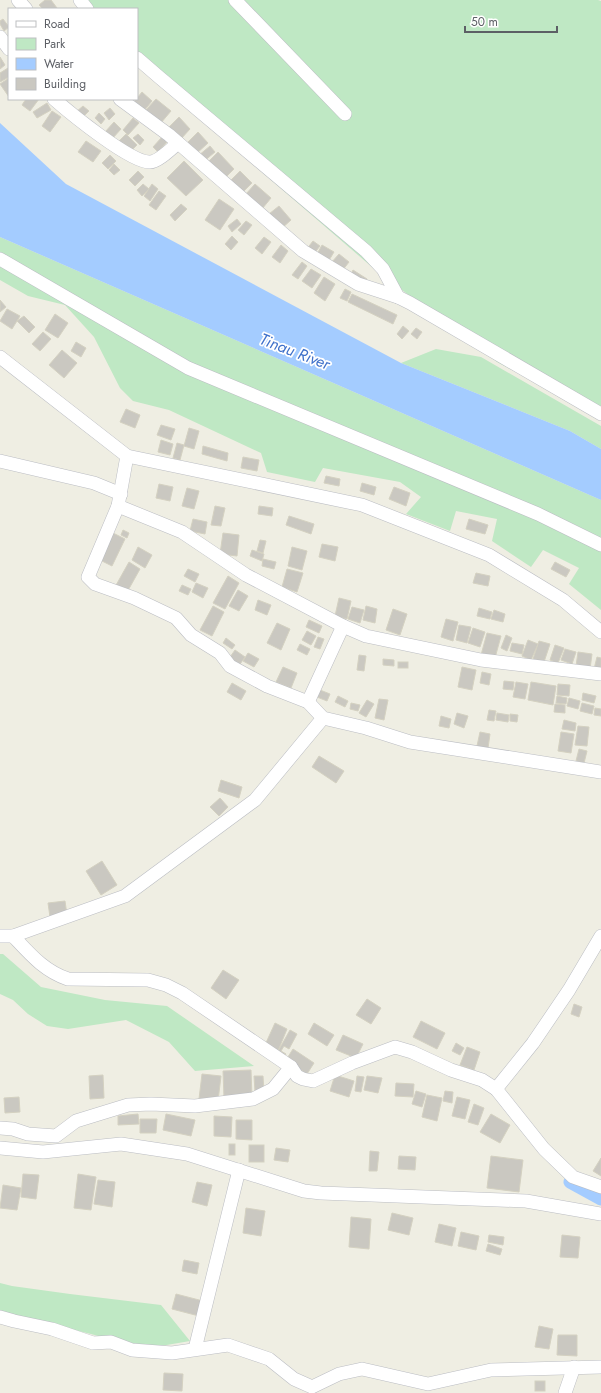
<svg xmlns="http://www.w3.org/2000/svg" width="601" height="1393" font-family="Jost,sans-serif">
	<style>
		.green { fill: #bfe8c4 }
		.water { fill: #a4ccff }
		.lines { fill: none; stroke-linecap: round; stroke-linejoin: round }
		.canal { stroke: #a4ccff; stroke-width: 13 }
		.building { fill: #cac8c1; stroke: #d4d1c1 }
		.minor-casing { stroke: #bbbdc3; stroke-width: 14 }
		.minor { stroke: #fff; stroke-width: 13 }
		.labels { text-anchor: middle; stroke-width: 3.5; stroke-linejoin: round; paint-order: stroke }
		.water-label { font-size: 16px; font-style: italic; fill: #3f71ca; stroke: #fff }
	</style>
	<rect width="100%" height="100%" fill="#efeee3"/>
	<!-- green -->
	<g class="green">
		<path d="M77,0H598L601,1V417L497,362L373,268L137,64V9H80Z"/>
		<path d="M0,237L601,500V610L569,584L579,568L543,550L531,567L492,541L497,519L456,511L450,531L406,514L421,497L400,482L323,468L315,482L267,472L261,453L169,410L133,401L120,388L94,337L65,305L28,296L0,280Z"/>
		<path d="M436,349L481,357L601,426V449L570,431L401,363Z"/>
		<path d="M0,954H3L41,987L105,1000L167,1006L254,1066L195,1071L169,1042L126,1020L68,1029L47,1026L28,1014L13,1000L0,994Z"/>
		<path d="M0,1283L12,1286L70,1294L161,1305L190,1341L155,1347L109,1339L91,1334L0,1312Z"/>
	</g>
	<!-- water -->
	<path class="water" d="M0,123L66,184L401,363L570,431L601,449V500L0,237Z"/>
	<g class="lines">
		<!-- canal -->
		<path class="canal" d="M570,1182L601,1199"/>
	</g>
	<!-- building -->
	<g class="building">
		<path d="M45,0H51L57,8L56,9H43L39,5Z"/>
		<path d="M3,19L9,27L4,31L0,24V21Z"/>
		<path d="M0,57L5,65L0,69Z"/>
		<path d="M8,68L9,77L0,82V73Z"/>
		<path d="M9,78V97L0,84Z"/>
		<path d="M142,92L152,101L143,112L133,103Z"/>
		<path d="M26,99H39L30,111L22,105Z"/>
		<path d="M156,99L171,111L160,124L145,111Z"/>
		<path d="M47,103L51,110L37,118L33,112Z"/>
		<path d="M83,106L89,111L82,118L76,112Z"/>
		<path d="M110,108L115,114L109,120L104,113Z"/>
		<path d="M52,111L61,117L50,132L42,126Z"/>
		<path d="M99,113L105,119L101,124L95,118Z"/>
		<path d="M179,117L190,129L180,140L168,128Z"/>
		<path d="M133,118L139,123L128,135L123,130Z"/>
		<path d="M114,122L121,129L112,139L105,132Z"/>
		<path d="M198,132L208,143L196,154L187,143Z"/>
		<path d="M126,134L137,145L130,152L119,141Z"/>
		<path d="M138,134L144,140L140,145L133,138Z"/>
		<path d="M162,137L167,142L158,152L153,147Z"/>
		<path d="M86,141L101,151L93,162L78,152Z"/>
		<path d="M210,146L215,152L203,162L198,156Z"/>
		<path d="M218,152L234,169L224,179L208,162Z"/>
		<path d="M110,155L116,161L108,169L102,163Z"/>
		<path d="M184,161L203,180L186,196L167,178Z"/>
		<path d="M114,164L120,170L114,175L109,170Z"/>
		<path d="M138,171L144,177L135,186L129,180Z"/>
		<path d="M240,171L252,183L242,193L230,181Z"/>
		<path d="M143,184L149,189L142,196L137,190Z"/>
		<path d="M152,184L158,189L150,201L144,196Z"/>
		<path d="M255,184L271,198L262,209L245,195Z"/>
		<path d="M159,191L166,196L156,210L149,205Z"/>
		<path d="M219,199L234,209L220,230L205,220Z"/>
		<path d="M181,204L187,209L175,221L170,215Z"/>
		<path d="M279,206L291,220L281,229L269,214Z"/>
		<path d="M237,219L241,224L232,232L228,226Z"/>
		<path d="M246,221L252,225L244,235L238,230Z"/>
		<path d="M232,236L238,242L231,250L225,244Z"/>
		<path d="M264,237L271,242L262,254L255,248Z"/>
		<path d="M313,241L320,246L313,255L306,250Z"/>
		<path d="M281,245L288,251L280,263L272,257Z"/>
		<path d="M322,245L334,252L328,262L316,256Z"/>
		<path d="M339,254L349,262L342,271L331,263Z"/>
		<path d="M302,262L307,266L298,279L292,275Z"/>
		<path d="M311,269L321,275L312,288L302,281Z"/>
		<path d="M353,270L367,279L364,285L350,276Z"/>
		<path d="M324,277L335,284L325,301L314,293Z"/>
		<path d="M345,289L351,292L347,301L340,298Z"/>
		<path d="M352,294L397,315L393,324L348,302Z"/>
		<path d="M0,300L6,307L0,312Z"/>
		<path d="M7,309L20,316L12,329L0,321Z"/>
		<path d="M55,314L68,323L58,338L45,330Z"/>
		<path d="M24,316L35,327L29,333L17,321Z"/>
		<path d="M403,326L409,331L402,339L397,334Z"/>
		<path d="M416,328L422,332L417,339L411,334Z"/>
		<path d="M43,332L51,339L40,351L32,344Z"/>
		<path d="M76,342L86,348L81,357L71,351Z"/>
		<path d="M62,350L77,363L64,378L49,365Z"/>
		<path d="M126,409L140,415L135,428L120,422Z"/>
		<path d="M161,425L175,429L171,440L157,435Z"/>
		<path d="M189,428L199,431L194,449L184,446Z"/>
		<path d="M161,440L173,444L170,455L158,452Z"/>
		<path d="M177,443L184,445L180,460L173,458Z"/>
		<path d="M203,446L228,453L227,461L202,454Z"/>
		<path d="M243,457L259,460L257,471L241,468Z"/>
		<path d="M326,476L340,479L339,486L324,483Z"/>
		<path d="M362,483L376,487L374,495L360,491Z"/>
		<path d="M159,484L173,487L170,501L156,498Z"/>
		<path d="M394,487L410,493L406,506L389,499Z"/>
		<path d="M187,488L199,491L194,509L182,506Z"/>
		<path d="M215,506L225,508L221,526L211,525Z"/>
		<path d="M259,506L273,508L272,516L258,514Z"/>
		<path d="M289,516L314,524L311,534L286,525Z"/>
		<path d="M193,519L207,522L205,534L190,531Z"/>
		<path d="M469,519L488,525L485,534L466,529Z"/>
		<path d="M123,530L129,533L127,538L121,535Z"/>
		<path d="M113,533L125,539L112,566L100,560Z"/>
		<path d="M223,533L239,535L237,556L220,554Z"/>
		<path d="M260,540L266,541L263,553L257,551Z"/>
		<path d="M322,544L338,547L335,561L319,557Z"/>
		<path d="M138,547L152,555L145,568L132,560Z"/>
		<path d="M292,547L307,551L302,570L288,566Z"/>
		<path d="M252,550L264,554L262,561L250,556Z"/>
		<path d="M263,559L276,562L274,569L262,566Z"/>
		<path d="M129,562L140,569L126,594L115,587Z"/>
		<path d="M555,562L570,570L566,577L551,569Z"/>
		<path d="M188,569L199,574L195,582L184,576Z"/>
		<path d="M287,569L303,573L297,592L282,587Z"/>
		<path d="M476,573L490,576L488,586L473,583Z"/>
		<path d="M228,576L239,583L225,609L213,603Z"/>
		<path d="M196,583L208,588L203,598L192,592Z"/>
		<path d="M182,585L191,589L188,595L179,591Z"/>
		<path d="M238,590L248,596L239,611L229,606Z"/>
		<path d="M339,598L351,601L347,619L335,616Z"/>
		<path d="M258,600L271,605L267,615L255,610Z"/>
		<path d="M213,606L224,612L212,636L200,630Z"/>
		<path d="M366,606L377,609L375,623L363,620Z"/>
		<path d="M352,607L364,610L360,623L348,619Z"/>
		<path d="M479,608L492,612L490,619L477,616Z"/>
		<path d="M393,609L407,614L400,635L386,630Z"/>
		<path d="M494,610L505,614L503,622L491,619Z"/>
		<path d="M446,619L458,622L453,641L441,637Z"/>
		<path d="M309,620L322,626L319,633L306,627Z"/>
		<path d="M277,623L290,629L281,650L267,643Z"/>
		<path d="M459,625L471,627L467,643L456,640Z"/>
		<path d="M473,628L485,632L480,647L468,643Z"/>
		<path d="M307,631L316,636L311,645L302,640Z"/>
		<path d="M487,633L501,636L495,658L481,655Z"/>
		<path d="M506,635L512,638L507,651L501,648Z"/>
		<path d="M318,637L324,639L320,649L314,647Z"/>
		<path d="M226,638L235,645L232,649L223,643Z"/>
		<path d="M528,640L538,644L531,660L522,656Z"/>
		<path d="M539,641L550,644L544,662L533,659Z"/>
		<path d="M512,643L524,645L522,654L510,651Z"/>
		<path d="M300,644L310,649L307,655L297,650Z"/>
		<path d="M555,645L564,648L558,663L550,660Z"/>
		<path d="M565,649L576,652L572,664L561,660Z"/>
		<path d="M235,650L245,657L238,667L228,660Z"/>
		<path d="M578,652L592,654L590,669L576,666Z"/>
		<path d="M248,653L259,659L254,667L243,661Z"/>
		<path d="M359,655L366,656L364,671L357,670Z"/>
		<path d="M597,657L601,658V671L594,669Z"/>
		<path d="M383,659L394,660V666L383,665Z"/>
		<rect x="398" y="662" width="10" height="6"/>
		<path d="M283,667L297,673L291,688L276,682Z"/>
		<path d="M462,667L476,670L472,690L458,687Z"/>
		<path d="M482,672L491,674L489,685L480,683Z"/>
		<path d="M504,681L514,682L513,690L503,689Z"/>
		<path d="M516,682L528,684L525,699L513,697Z"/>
		<path d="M531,682L556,686L553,705L528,700Z"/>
		<path d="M232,683L246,691L241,700L227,692Z"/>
		<path d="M558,684L570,685L569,696L557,695Z"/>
		<path d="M320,690L330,694L327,701L317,697Z"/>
		<path d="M583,693L596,696L594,703L582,700Z"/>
		<path d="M338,696L348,701L345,707L335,702Z"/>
		<path d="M557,696L567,698L566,704L556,703Z"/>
		<path d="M569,698L580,701L578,709L567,706Z"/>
		<path d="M379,699L388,700L384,720L375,718Z"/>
		<path d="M367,700L374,704L366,717L359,713Z"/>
		<path d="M351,703L360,705L358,711L350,709Z"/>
		<path d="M582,703L594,706L592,714L580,711Z"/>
		<path d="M555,704L565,705V713L554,712Z"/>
		<path d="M595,708L601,709V716L594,715Z"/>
		<path d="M489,710L496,711L494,721L487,720Z"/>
		<path d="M457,713L468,716L464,728L454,724Z"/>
		<path d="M497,713L509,715L508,722L496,720Z"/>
		<path d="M510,714L518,715L517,722L510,721Z"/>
		<path d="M441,716L451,719L449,728L439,726Z"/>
		<path d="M564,720L576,723L575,731L562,729Z"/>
		<path d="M578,726L589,727L587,746L575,745Z"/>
		<path d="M480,732L490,734L488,748L477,746Z"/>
		<path d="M561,732L574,734L571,753L558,751Z"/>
		<path d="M579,749L587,751L584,763L576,761Z"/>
		<path d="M319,756L344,771L336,783L312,767Z"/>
		<path d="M221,780L242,787L239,798L218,791Z"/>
		<path d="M220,798L228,807L219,816L210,807Z"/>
		<path d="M102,861L117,885L101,895L86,871Z"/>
		<path d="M65,901L67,915L50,917L48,903Z"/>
		<path d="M223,970L239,980L226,999L211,988Z"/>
		<path d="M367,999L381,1008L371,1024L356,1015Z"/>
		<path d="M574,1004L582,1007L579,1017L571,1014Z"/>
		<path d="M421,1021L445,1033L437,1049L413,1037Z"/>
		<path d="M275,1023L287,1029L278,1051L265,1045Z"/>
		<path d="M314,1023L334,1035L327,1046L308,1034Z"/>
		<path d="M290,1030L297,1034L289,1049L284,1046L281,1051L286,1054L284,1057L277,1053Z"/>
		<path d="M343,1035L363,1044L356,1058L336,1050Z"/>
		<path d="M456,1043L464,1048L460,1055L452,1051Z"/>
		<path d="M467,1047L480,1052L474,1070L460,1065Z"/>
		<path d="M293,1049L314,1063L307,1074L286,1060Z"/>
		<path d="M251,1070L252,1098H224L223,1071Z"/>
		<path d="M202,1074L221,1076L218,1101L199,1099Z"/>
		<path d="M103,1075L104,1098L90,1099L89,1076Z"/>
		<path d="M335,1075L354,1081L349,1097L330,1091Z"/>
		<path d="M254,1076H263L264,1092H255Z"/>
		<path d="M357,1076L364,1077L361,1092L355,1091Z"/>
		<path d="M367,1076L382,1078L378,1093L364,1090Z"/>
		<path d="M396,1083L414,1084L413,1097L395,1096Z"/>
		<path d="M416,1091L426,1094L422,1107L412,1104Z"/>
		<path d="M445,1091L453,1092L452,1103L443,1101Z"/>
		<path d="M427,1095L442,1098L437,1121L422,1117Z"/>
		<path d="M19,1097L20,1112L5,1113L4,1098Z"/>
		<path d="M457,1097L470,1100L465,1119L452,1116Z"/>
		<path d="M474,1104L484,1108L478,1125L468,1122Z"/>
		<path d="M138,1114L139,1124L118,1125V1116Z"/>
		<path d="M166,1114L195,1120L191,1136L163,1130Z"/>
		<path d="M491,1114L510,1125L500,1143L480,1132Z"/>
		<path d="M214,1116L232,1117L231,1137L214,1136Z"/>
		<path d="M140,1119H157L156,1133H140Z"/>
		<path d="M236,1120H252V1140L236,1139Z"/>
		<rect x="229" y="1144" width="6" height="11"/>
		<rect x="249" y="1145" width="15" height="17"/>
		<path d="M276,1148L290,1150L288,1162L274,1160Z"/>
		<path d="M370,1151L379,1152L377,1171H369Z"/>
		<path d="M399,1156L416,1157L415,1170L398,1169Z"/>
		<path d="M491,1156L523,1160L519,1192L487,1188Z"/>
		<path d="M601,1158V1176L593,1171Z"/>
		<path d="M23,1174L39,1175L36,1199L21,1197Z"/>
		<path d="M78,1174L96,1177L91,1210L74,1208Z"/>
		<path d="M98,1180L115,1182L112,1207L94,1204Z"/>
		<path d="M197,1182L212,1185L207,1206L192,1202Z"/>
		<path d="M3,1185L21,1188L17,1210L0,1208Z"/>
		<path d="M246,1208L265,1211L261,1236L243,1233Z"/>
		<path d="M392,1213L413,1218L409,1235L388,1230Z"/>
		<path d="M351,1217L371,1219L369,1249L349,1247Z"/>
		<path d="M439,1224L456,1228L452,1246L435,1242Z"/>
		<path d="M461,1232L479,1236L476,1250L458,1246Z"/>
		<path d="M489,1235L504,1237L503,1245L488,1242Z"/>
		<path d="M562,1235L580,1237L578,1258L560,1257Z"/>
		<path d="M488,1244L502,1249L500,1255L486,1251Z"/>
		<path d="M184,1260L199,1263L197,1274L182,1271Z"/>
		<path d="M176,1294L203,1301L199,1316L172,1309Z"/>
		<path d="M539,1326L553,1329L549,1349L535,1347Z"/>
		<path d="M558,1335H577V1356L557,1355Z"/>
		<path d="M164,1373L183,1374L182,1391L163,1390Z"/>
		<rect x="535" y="1381" width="10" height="10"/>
	</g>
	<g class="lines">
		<!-- minor casing -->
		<g class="minor-casing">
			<g id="minor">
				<path d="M18,0L26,9"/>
				<path d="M80,0L87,9"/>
				<path d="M235,0L345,114"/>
				<path d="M0,37L9,49"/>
				<path d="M137,58L159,77L366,251L383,269L398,297"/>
				<path d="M54,99C70,113 131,163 150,162C158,162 172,148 178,143"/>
				<path d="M120,99L169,135L303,251L358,284L398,297L410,303L601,414"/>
				<path d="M0,259L188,368L538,514L601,545"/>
				<path d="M0,357L127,456L362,505L489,555L563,600L601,632"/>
				<path d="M127,456L118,506L88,577L95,584L134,598L176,618L191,635L220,653L230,666L267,686L308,702L323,718L366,728L410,742L601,772"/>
				<path d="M0,461L94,483L121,494"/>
				<path d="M118,506L182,532L246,575L343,626L366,636L481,660L601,674"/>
				<path d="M308,702L343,626"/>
				<path d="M0,936H13L125,896L255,800L323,718"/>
				<path d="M13,936C30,954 44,971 68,979L148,980L166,985L182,993L291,1067L297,1076L303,1079L313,1081L352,1063L395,1047L412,1052L451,1070L482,1080L496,1089L544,1149L573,1177L601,1187"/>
				<path d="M496,1089L533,1043L569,990L601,936"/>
				<path d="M0,1128L13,1129L28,1134L56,1136L76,1121L128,1105L151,1104L195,1106L253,1099L273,1089L291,1067"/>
				<path d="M0,1148L43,1152L121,1144L187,1154L304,1191L321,1193L526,1201L601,1214"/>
				<path d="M0,1317L14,1321L52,1329L93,1343L111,1342L132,1350L172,1353L228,1345L269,1359L294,1379L312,1387L339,1374L362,1369L428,1384L491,1370L601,1367"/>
				<path d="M195,1349L239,1170"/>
				<path d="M565,1393L574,1367"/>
			</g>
		</g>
		<!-- minor -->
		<use href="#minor" class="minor"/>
	</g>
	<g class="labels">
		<!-- water labels -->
		<g class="water-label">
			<text transform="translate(295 351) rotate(21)" y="6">Tinau River</text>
		</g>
	</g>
	<!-- legend -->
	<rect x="8" y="8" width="130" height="92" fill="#ffffff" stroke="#bebfc1"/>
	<rect x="16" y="21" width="20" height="6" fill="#ffffff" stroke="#bebfc1"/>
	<text x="44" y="28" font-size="12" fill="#5c5f65">Road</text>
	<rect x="16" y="38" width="20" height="12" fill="#bfe8c4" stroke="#bebfc1"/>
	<text x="44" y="48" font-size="12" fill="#5c5f65">Park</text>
	<rect x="16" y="58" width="20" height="12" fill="#a4ccff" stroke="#bebfc1"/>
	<text x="44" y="68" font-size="12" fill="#5c5f65">Water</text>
	<rect x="16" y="78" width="20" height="12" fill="#cac8c1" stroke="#bebfc1"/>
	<text x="44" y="88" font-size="12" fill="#5c5f65">Building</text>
	<!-- scale -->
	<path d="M465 26v6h92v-6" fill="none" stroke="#5c5f65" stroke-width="2"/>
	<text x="471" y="26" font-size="12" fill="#5c5f65" stroke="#ffffff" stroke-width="3" paint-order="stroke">50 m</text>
</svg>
